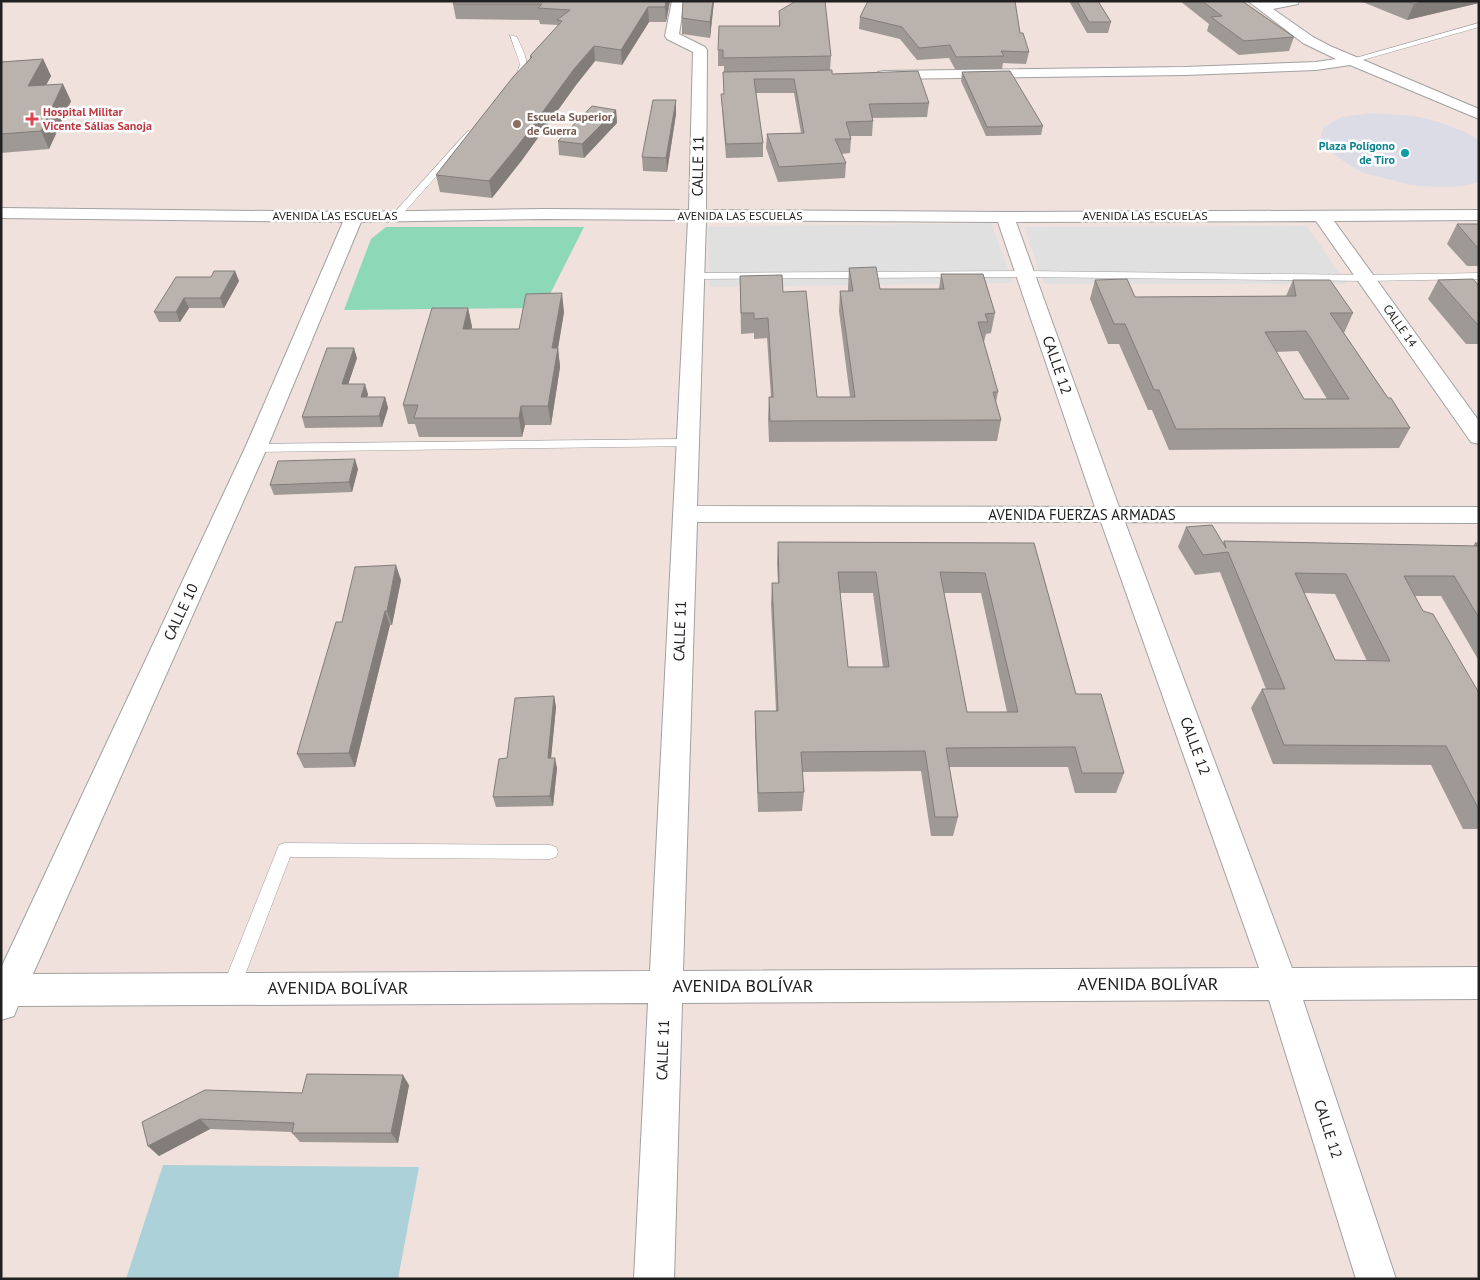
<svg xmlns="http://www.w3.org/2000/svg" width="1480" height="1280" font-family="'PT Sans',sans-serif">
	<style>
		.military { fill: #f0e1dc }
		.pitch { fill: #8dd8b7 }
		.parking { fill: #e0e0e0 }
		.plaza { fill: #dcdce6 }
		.water { fill: #acd1d9 }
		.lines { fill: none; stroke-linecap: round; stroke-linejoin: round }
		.lane-casing { stroke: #a1a1a1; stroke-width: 1 }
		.street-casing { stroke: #a1a1a1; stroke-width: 2 }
		.lane { fill: #fff; fill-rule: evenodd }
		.street { fill: #fff; fill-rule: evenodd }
		.wall { fill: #9f9995; fill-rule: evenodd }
		.shaded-wall { fill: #827d79 }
		.building { fill: #b9b2ad; stroke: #827d79; fill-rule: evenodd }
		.health-dot { fill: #e0444e; stroke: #fff; stroke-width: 2 }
		.education-dot { fill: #8d6e63; stroke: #fff; stroke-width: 2 }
		.culture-dot { fill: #0f9aa8; stroke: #fff; stroke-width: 2 }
		.labels { text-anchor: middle; stroke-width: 5; stroke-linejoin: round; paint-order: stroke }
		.far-health-label { font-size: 12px; font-weight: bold; fill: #be3a42; stroke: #fff; text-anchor: start }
		.far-education-label { font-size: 12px; font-weight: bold; fill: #785e54; stroke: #fff; text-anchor: start }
		.far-culture-label { font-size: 12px; font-weight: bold; fill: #0d838f; stroke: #fff; text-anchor: end }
		.far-street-label { font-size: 12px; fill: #202020; stroke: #fff }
		.street-label { font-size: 15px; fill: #202020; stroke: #fff }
		.near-street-label { font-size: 18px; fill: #202020; stroke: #fff }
	</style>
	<rect width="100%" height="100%" fill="#f0ede8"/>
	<!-- military -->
	<rect class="military" x="1" y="1" width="1478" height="1278"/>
	<!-- pitch -->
	<path class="pitch" d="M386,227H584L543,308L344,310L371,239Z"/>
	<!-- parking -->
	<g class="parking">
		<path d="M991,223L1013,283L710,287L708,227Z"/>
		<path d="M1307,226L1347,284H1044L1024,227Z"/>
	</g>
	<!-- plaza -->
	<path class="plaza" d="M1371,113L1414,116L1439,122L1463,131L1479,140V182L1463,186L1438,187L1410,185L1364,173L1349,165L1327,149L1322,141L1321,134L1324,127L1342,117Z"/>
	<!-- water -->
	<path class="water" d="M163,1165L419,1167L398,1279H126Z"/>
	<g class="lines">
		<!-- lane casing -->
		<g class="lane-casing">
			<g id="lane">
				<path d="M1479,23V27L1352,63L1345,61Z"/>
				<path d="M510,35L517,37C524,53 532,65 522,82H519L515,80L520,64Z"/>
				<path d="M468,131L475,133L399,218H393V214Z"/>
				<path d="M1025,271L1366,275L1479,273V279L1366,281L1025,277L694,279L689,276L694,273Z"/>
				<path d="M687,439L693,443L691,446L256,452L250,448L256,444Z"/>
				<path d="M285,843L550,845L556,847L558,852L556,857L550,859L290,857L240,988L237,994L231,996L225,994L222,988L277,850L279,845Z"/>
			</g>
		</g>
		<!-- street casing -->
		<g class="street-casing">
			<g id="street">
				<path d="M672,1H684L679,34L705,47L707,50L706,210L1005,212L1479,210V220L1334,221L1479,421V444L1471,442L1316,221L1016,222L1119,507H1479V523L1125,522L1292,968L1479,967V999L1303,1000L1396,1279H1356L1269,1000L682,1003L674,1279H634L648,1003L18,1006L14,1016L1,1020V968L245,448L343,222L1,218V208L354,212L544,209L689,210L693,52L667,39L665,36ZM544,219L688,220L650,971L33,974L267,448L361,222ZM706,220L998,222L1095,507L697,506ZM697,522H1101L1259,968L683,971Z"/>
				<path d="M1248,1H1299L1298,4L1273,9L1313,37L1330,46L1479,109V119L1350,65L1316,70L1185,75L883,79L878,78L876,75L878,72L883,71L1185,67L1316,62L1336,59L1303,43Z"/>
			</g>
		</g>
		<!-- lane -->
		<use href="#lane" class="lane"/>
		<!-- street -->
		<use href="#street" class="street"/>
	</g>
	<!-- wall -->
	<g class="wall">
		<path d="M670,1L666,22H649L622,65L595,61L576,85L522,160L492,198L440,192L436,175L530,59V56L558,26V25L540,24L539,20L456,19L453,4Z"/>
		<path d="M714,1L710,38L682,34V18Z"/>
		<path d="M1069,1H1098L1111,22L1108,33H1087Z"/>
		<path d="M1180,1H1242L1294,37L1289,51L1239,55L1207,31L1209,24Z"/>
		<path d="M1360,1H1479V3L1407,20Z"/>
		<path d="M779,11L831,56L830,70L832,74L929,103L927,117L872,118L873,121L872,136H850L851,139L850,153L841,154L846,163L845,178L778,182L766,148L767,134L801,133L794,93H756L763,143V157L726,158L722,108L721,94H724V66H718V50L779,26Z"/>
		<path d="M860,17L1020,33L1029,52L1026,64L1003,63L1002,69H955L949,58L917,60L900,39L859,29Z"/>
		<path d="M43,59L51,76L46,85L71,101L49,149L1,153V62Z"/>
		<path d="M962,72L1043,126L1041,135L986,136L961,81Z"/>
		<path d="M676,100V114L667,172L643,171L642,157Z"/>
		<path d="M616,110L617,123L584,158L559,155L558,141Z"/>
		<path d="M1457,224H1479V266H1467L1447,244Z"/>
		<path d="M849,268L880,289H939L941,274L995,313L991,333L986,334L984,342L998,392L996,402L1001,420L997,441L769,442L768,418L769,397H771L767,338L754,339V333L741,334L740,276L783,292L817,397H850L839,311L840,291H848V287Z"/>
		<path d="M235,271L239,281L224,308H189L180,322H159L154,312L211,277Z"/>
		<path d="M1095,280L1135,297L1286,296L1293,280L1353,313L1344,333L1388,398L1410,428L1399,448L1169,450L1152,410H1148L1119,344H1108L1090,299ZM1298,351L1327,399H1304L1276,352Z"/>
		<path d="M1438,280L1479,286V344H1466L1428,299Z"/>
		<path d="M468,308L472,327L471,329H519L564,312L558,348L560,367L551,425H525L522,437H419L415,424H408L403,405Z"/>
		<path d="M357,358L348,384L368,394L367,397H385L388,408L382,427L305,428L302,417Z"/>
		<path d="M358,469L352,492L274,495L270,485Z"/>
		<path d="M1186,527L1223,543L1224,541L1473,546L1475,543H1479V661L1441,596H1415L1423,611L1479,693V829H1463L1431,765L1273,764L1251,708L1262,689H1266L1220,572L1195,575L1178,547ZM1304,593L1335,594L1367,661L1335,660Z"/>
		<path d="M778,542L1034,543L1076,694L1124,773L1116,793H1075L1068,767H949L958,817L953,836H931L921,771L802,772L804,792L802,811L758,812L755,731V711H776L771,604L772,583H778L777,563ZM840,593H873L883,667H848ZM944,593H981L1007,712H967Z"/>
		<path d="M401,580L392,625H390L355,767L304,768L297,754Z"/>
		<path d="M554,696L556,707L551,758L557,768L553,806L496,807L493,797L507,758Z"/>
		<path d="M409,1085L398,1143L300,1142L292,1133V1132L210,1129L159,1156L148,1146L142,1122L302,1093Z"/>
	</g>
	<!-- shaded-wall -->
	<g class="shaded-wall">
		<path d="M666,1H670L666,22L665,7Z"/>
		<path d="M713,1H714L710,38V22Z"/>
		<path d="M1426,1H1479V3L1407,20L1414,4Z"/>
		<path d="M648,7L649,22L622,65L621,50Z"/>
		<path d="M594,46L595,61L576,85L522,160L492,198L489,181L574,69Z"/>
		<path d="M43,59L51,76L36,104L28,86Z"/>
		<path d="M63,84L71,101L49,149L41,131Z"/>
		<path d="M676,100V114L667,172L666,158Z"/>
		<path d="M616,110L617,123L584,158L582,144Z"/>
		<path d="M235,271L239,281L224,308L220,298Z"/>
		<path d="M562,293L564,312L558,348L560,367L551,425L548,406L552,348Z"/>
		<path d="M184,298L189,308L180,322L176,312Z"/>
		<path d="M468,308L472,327L467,348L463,329Z"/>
		<path d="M354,348L357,358L345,394L342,384Z"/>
		<path d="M365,384L368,394L364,408L361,397Z"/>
		<path d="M385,397L388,408L382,427L379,416Z"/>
		<path d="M521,406L525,425L522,437L519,418Z"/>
		<path d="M355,459L358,469L352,492L349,482Z"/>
		<path d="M396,565L401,580L392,625L387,611Z"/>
		<path d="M385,611L390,625L355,767L349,753Z"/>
		<path d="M554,696L556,707L550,768L548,758Z"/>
		<path d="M555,758L557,768L553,806L550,796Z"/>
		<path d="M403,1075L409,1085L398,1143L391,1133Z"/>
		<path d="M200,1119L210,1129L159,1156L148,1146Z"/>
	</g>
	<!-- building -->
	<g class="building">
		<path d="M455,1H666L665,7H648L621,50L594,46L574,69L520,143L489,181L436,175L513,77L532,57L530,56L562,21L557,20L570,10L538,8L542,4H453Z"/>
		<path d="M683,1H713L710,22L682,18Z"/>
		<path d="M796,1H825L831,56L723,58V50H718L719,26H780L779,11Z"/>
		<path d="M868,1H1015L1020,33H1023L1029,52L1001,51L1004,56L956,57L950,45L919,48L902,27L860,17Z"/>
		<path d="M1077,1H1098L1111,22H1089Z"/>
		<path d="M1202,1H1242L1294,37L1244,41L1211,17L1222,16Z"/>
		<path d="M1407,1H1426L1414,4Z"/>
		<path d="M43,59L28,86L63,84L41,131L1,134V62Z"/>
		<path d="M832,70V74L918,71L929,103L869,104L873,121L846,122L851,139H835L846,163L779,167L767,134L804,133L794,79H754L763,143L726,144L721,94H724L723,72Z"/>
		<path d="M1010,71L1043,126L987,127L962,72Z"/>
		<path d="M653,100H676L666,158L642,157Z"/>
		<path d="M592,106L616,110L582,144L558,141Z"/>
		<path d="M1457,224H1479V247H1477Z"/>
		<path d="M876,267L880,289H944L941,274H983L995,313L985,314L988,322H978L998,392H993L1001,420L770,421L769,397H773L768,318L754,319V313H741L740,276L782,275L783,292L806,291L817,397H855L840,291H853L849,268Z"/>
		<path d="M214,271H235L220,298H184L176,312H154L176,277H211Z"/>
		<path d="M1127,279L1135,297L1296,296L1293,280H1330L1353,313H1330L1388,398H1391L1410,428L1176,429L1159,390H1154L1125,324H1114L1095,280ZM1306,331L1349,399H1304L1265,332Z"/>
		<path d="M1473,279L1479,286V324H1477L1438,280Z"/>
		<path d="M562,293L552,348H558L548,406H521L519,418H414L418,405H403L432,308H468L463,329H519L526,294Z"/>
		<path d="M327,348H354L342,384H365L361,397H385L379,416L302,417Z"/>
		<path d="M355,459L349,482L270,485L278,461Z"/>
		<path d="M1212,525L1226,548L1224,541L1478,546L1475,543H1479V618L1454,576H1404L1423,611L1433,614L1479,693V810L1446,746L1284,745L1262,689H1285L1228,552L1203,555L1186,527ZM1295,573L1346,574L1390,661L1335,660Z"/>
		<path d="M778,542L1034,543L1076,694H1101L1124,773H1082L1075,747L946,748L958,817H935L925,751L801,752L804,792L758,793L755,711H778L772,583H779ZM838,572H876L889,667H848ZM940,572L985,573L1018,712H967Z"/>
		<path d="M396,565L387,611H385L349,753L297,754L336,622H342L355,567Z"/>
		<path d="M554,696L548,758H555L550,796L493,797L499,759L507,758L515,698Z"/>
		<path d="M307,1074L403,1075L391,1133H292L294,1123L200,1119L148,1146L142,1122L205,1090L302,1093Z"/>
	</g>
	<!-- markers -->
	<path class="health-dot" d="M29.5 111.5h5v5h5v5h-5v5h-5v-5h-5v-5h5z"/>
	<circle class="education-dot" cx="517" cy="124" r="5"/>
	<circle class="culture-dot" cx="1405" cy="153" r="5"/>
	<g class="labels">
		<!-- far-health labels -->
		<g class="far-health-label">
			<text x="43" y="116">Hospital Militar<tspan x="43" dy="14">Vicente Sálias Sanoja</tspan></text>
		</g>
		<!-- far-education labels -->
		<g class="far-education-label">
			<text x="527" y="121">Escuela Superior<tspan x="527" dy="14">de Guerra</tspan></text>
		</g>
		<!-- far-culture labels -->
		<g class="far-culture-label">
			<text x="1395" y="150">Plaza Polígono<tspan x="1395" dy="14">de Tiro</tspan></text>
		</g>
		<!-- far-street labels -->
		<g class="far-street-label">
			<text x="335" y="220">AVENIDA LAS ESCUELAS</text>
			<text x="740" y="220">AVENIDA LAS ESCUELAS</text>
			<text x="1145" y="220">AVENIDA LAS ESCUELAS</text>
			<text transform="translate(1400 326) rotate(55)" y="4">CALLE 14</text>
		</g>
		<!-- street labels -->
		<g class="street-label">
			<text transform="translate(698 166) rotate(-89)" y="5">CALLE 11</text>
			<text transform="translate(1057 365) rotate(71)" y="5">CALLE 12</text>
			<text x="1082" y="520">AVENIDA FUERZAS ARMADAS</text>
			<text transform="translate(181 612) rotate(-65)" y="5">CALLE 10</text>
			<text transform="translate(680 631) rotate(-88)" y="5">CALLE 11</text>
			<text transform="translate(1195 746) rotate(70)" y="5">CALLE 12</text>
			<text transform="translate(663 1050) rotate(-88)" y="5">CALLE 11</text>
			<text transform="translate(1328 1129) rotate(72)" y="5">CALLE 12</text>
		</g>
		<!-- near-street labels -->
		<g class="near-street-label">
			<text x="1148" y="990">AVENIDA BOLÍVAR</text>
			<text x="743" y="992">AVENIDA BOLÍVAR</text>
			<text x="338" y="994">AVENIDA BOLÍVAR</text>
		</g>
	</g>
	<!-- border -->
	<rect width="1480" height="1280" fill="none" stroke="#202020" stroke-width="5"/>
</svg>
